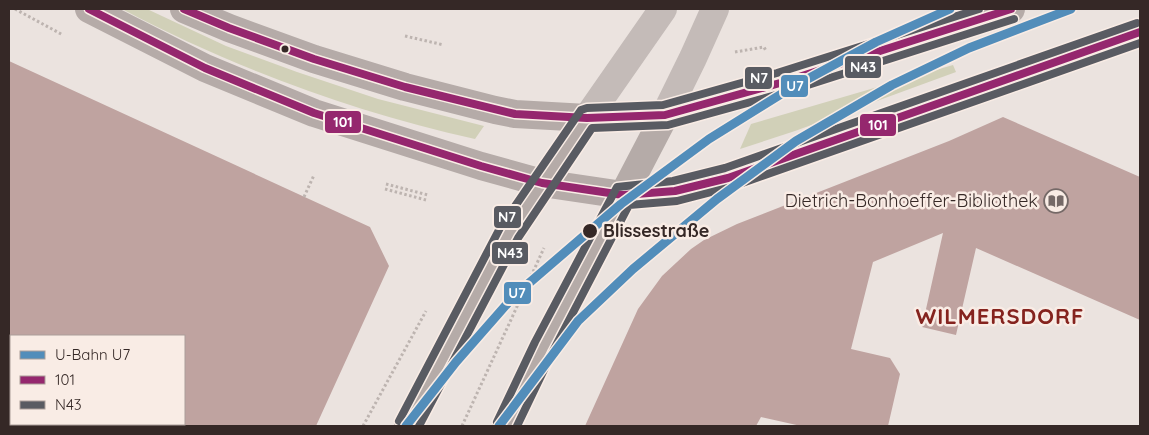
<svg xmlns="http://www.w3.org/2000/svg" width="1149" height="435" font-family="Quicksand,sans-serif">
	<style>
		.green { fill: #d1d0b8 }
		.building { fill: #bfa3a0 }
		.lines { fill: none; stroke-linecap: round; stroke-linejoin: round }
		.path { stroke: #bdb4b0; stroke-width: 3; stroke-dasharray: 2.5 2.5; stroke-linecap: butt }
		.tertiary { stroke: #c4bbb8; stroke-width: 28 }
		.secondary { stroke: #b5aba8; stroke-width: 28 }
		.bus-1-casing { stroke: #f9ece5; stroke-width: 11 }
		.bus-2-casing { stroke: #f9ece5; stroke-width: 11 }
		.bus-3-casing { stroke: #f9ece5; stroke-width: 11 }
		.bus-1 { stroke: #95276e; stroke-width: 8 }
		.bus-2 { stroke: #595b62; stroke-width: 8 }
		.bus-3 { stroke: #595b62; stroke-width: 8 }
		.metro-1-casing { stroke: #f9ece5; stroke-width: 12 }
		.metro-1 { stroke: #528dba; stroke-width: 9 }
		.bus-dot { fill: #352826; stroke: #f9ece5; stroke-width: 2 }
		.labels { text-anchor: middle; stroke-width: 5; stroke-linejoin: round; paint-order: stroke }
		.poi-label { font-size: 18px; fill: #352826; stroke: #f9ece5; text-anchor: end }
		.stop-label { font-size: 18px; font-weight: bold; fill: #352826; stroke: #f9ece5; text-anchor: start }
		.district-label { font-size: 22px; font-weight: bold; letter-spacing: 1px; fill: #85231e; stroke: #f9ece5 }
		.line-badge { stroke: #f9ece5; stroke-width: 2 }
		.badge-label { font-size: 14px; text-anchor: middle; font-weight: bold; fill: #fff }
	</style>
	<rect width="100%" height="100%" fill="#ebe3df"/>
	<!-- green -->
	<g class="green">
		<path d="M122,9H147L226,46L297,72L378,99L484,126L475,139C352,112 232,67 122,9Z"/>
		<path d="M953,65L956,72L795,131L740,149L751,124Z"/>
	</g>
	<!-- building -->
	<g class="building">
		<path d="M9,61L370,227L389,266L316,426H184V336H9Z"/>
		<path d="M1003,117L1140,177V320L976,248L956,335L922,327L943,233L873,262L851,349L890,358L900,374L888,426H801L761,417L756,426H585L638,309L662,276L691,249L704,240L737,224L949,141Z"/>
	</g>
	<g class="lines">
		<!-- path -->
		<g class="path">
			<path d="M15,9L63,35"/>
			<path d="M405,36L444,45"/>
			<path d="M735,52L764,47L766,51"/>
			<path d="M386,184L428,195"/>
			<path d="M385,189L426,200"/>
			<path d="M304,197L314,175"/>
			<path d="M644,231L662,234L667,228"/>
			<path d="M363,426L426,311"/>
			<path d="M462,426L544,248"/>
		</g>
		<!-- tertiary -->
		<g class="tertiary">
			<path d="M665,115L693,58L715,9"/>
			<path d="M587,118L663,9"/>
		</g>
		<!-- secondary -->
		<g class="secondary">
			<path d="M89,9L205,68L314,113L481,166L542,183L623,195L675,191L728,178L1140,32"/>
			<path d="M184,9L229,28L314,59L405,87L495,110L515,114L587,118L665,115L780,83L1011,9"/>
			<path d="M408,426L509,233L587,118"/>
			<path d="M506,426L544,347L665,115"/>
		</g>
		<!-- bus-1 casing -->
		<g class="bus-1-casing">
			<g id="bus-1">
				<path d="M89,9L205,68L314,113L481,166L542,183L623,195L675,191L728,178L1140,32"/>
				<path d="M184,9L229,28L314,59L405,87L515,114L587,118L665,115L780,83L1011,9"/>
			</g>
		</g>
		<!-- bus-2 casing -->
		<g class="bus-2-casing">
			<g id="bus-2">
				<path d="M419,426L518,238L592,128L668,125L783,93L1014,19"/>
				<path d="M517,426L553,351L629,205L677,201L731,187L1140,43"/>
			</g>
		</g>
		<!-- bus-3 casing -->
		<g class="bus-3-casing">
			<g id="bus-3">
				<path d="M399,421L500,228L581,110L587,108L663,105L777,73L979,9"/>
				<path d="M497,422L535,342L617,187L673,181L725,168L1137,23"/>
			</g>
		</g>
		<!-- bus-1 -->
		<use href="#bus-1" class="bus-1"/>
		<!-- bus-2 -->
		<use href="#bus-2" class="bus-2"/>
		<!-- bus-3 -->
		<use href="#bus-3" class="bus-3"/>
		<!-- metro-1 casing -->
		<g class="metro-1-casing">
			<g id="metro-1">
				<path d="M406,426L456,362L514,296L621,204L709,139L791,88L876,42L950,9"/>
				<path d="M499,426L578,321L633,269L717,199L796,141L892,85L969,48L1071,9"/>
			</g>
		</g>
		<!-- metro-1 -->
		<use href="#metro-1" class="metro-1"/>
	</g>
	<!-- icons -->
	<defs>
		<g id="library-ring" transform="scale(1.25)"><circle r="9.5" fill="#f9ece5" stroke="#756967" stroke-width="1.5"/><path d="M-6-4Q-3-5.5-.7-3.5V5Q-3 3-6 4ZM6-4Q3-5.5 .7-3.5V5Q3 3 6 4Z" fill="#756967"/></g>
	</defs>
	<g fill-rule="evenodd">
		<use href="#library-ring" x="1056" y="201"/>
	</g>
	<!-- markers -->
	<g class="bus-dot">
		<circle cx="285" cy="49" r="4.5"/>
		<circle cx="590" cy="231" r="8"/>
	</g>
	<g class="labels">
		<!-- poi labels -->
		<g class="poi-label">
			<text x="1038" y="207">Dietrich-Bonhoeffer-Bibliothek</text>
		</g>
		<!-- stop labels -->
		<g class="stop-label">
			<text x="603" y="237">Blissestraße</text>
		</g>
		<!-- district labels -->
		<g class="district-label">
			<text x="1000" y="324">WILMERSDORF</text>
		</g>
	</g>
	<g class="line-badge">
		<rect x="844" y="55" width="38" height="24" rx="5" fill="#595b62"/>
		<rect x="744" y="66" width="29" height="24" rx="5" fill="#595b62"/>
		<rect x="780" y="74" width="29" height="24" rx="5" fill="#528dba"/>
		<rect x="324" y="110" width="38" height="24" rx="5" fill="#95276e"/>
		<rect x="859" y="113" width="38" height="24" rx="5" fill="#95276e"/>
		<rect x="493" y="205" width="29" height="24" rx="5" fill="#595b62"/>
		<rect x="491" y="241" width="38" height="24" rx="5" fill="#595b62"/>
		<rect x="503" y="281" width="29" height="24" rx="5" fill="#528dba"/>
	</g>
	<g class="badge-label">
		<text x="863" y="72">N43</text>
		<text x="759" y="83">N7</text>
		<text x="795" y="91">U7</text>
		<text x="343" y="127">101</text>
		<text x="878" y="130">101</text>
		<text x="507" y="222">N7</text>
		<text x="510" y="258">N43</text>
		<text x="517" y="298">U7</text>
	</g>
	<!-- border -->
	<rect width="1149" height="435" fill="none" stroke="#352826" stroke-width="20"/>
	<!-- legend -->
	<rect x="10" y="335" width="175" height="90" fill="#f9ece5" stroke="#ab9e99"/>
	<rect x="20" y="351" width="25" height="8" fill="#528dba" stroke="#ab9e99"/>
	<text x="55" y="360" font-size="15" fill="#352826">U-Bahn U7</text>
	<rect x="20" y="376" width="25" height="8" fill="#95276e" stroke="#ab9e99"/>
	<text x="55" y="385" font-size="15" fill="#352826">101</text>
	<rect x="20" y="401" width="25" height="8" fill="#595b62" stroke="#ab9e99"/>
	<text x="55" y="410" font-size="15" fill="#352826">N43</text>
</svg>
